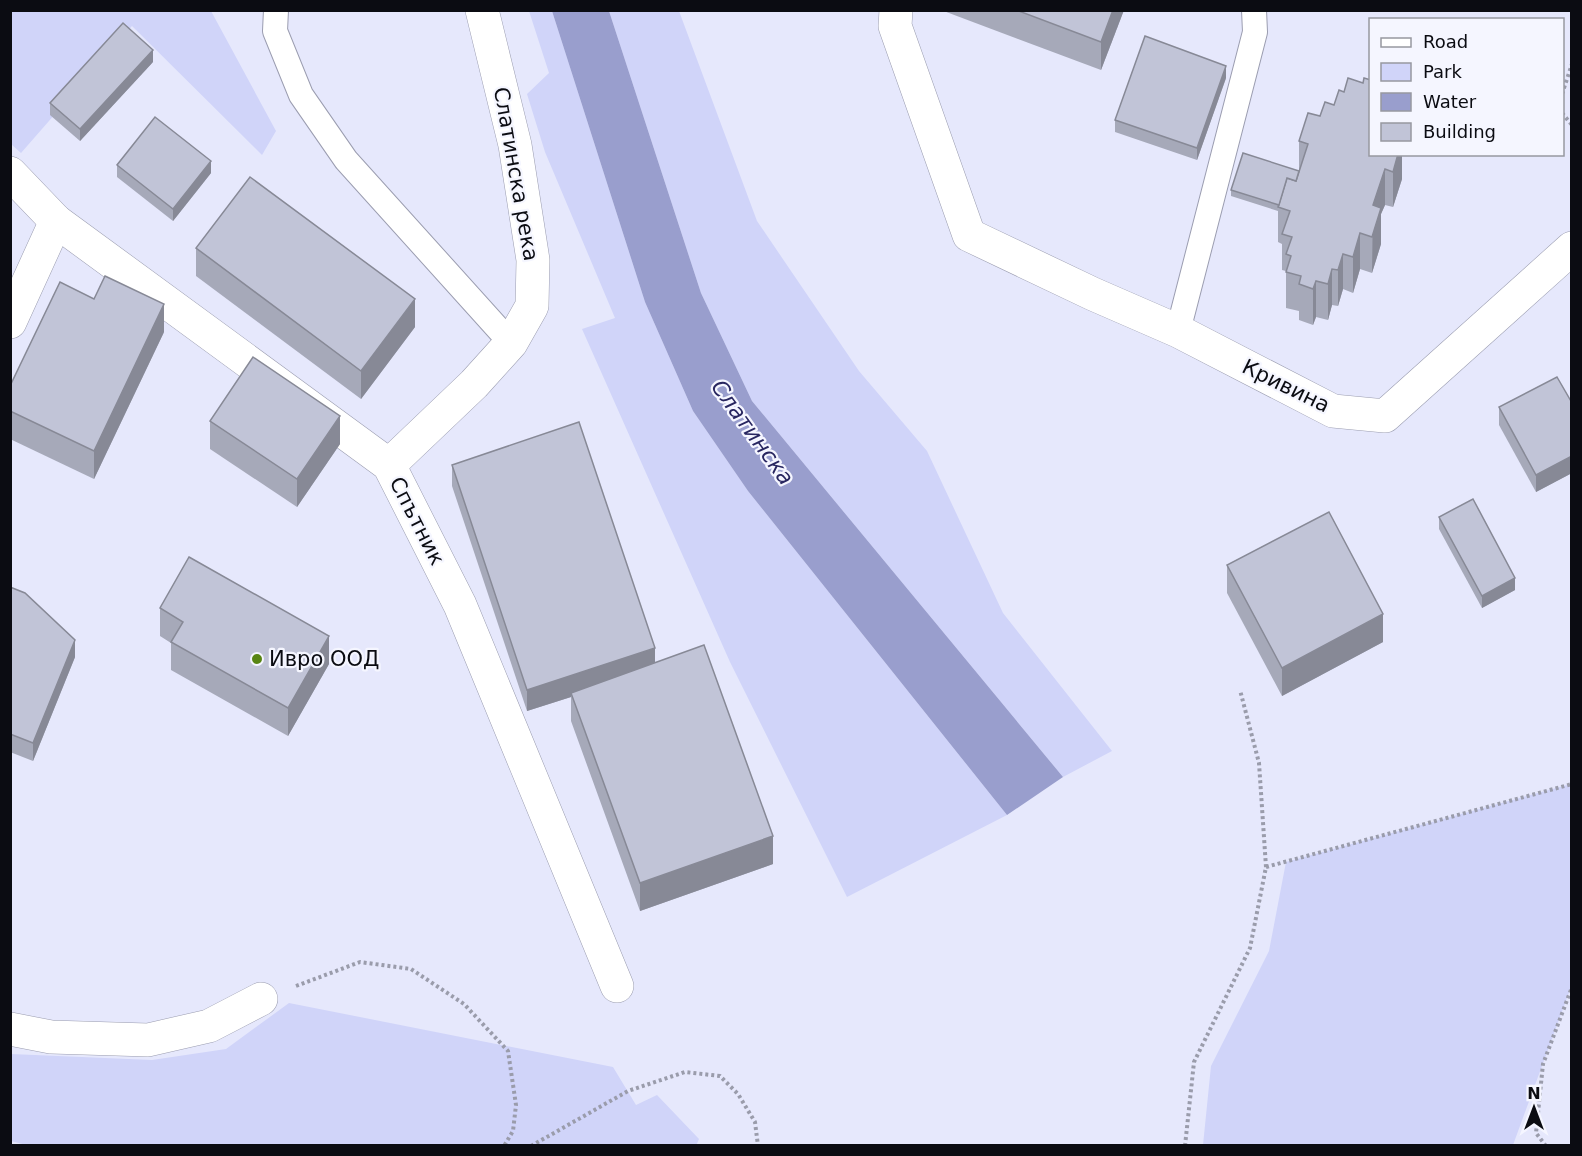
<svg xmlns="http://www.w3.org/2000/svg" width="1582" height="1156" font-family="'DejaVu Sans',sans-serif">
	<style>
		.green { fill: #d0d4f9 }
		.water { fill: #999ecd }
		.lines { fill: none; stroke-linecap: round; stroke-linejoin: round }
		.service-casing { stroke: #9b9db0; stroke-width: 26 }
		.minor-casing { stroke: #9b9db0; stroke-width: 34 }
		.path { stroke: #9a9cab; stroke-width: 4; stroke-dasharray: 3 3; stroke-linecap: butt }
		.service { stroke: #fff; stroke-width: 24 }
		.minor { stroke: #fff; stroke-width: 33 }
		.wall { fill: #a6a9b9 }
		.shaded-wall { fill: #878996 }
		.building { fill: #c1c4d7; stroke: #878996; stroke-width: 1.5 }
		.poi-dot { fill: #588513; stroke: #f5f6ff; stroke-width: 2 }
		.labels { text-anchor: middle; stroke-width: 4.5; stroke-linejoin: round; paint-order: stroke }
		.street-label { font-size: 21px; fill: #0b0c12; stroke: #f5f6ff }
		.poi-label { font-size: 21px; fill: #0b0c12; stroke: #f5f6ff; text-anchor: start }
		.water-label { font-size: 22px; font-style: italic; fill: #282660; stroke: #f5f6ff }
	</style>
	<rect width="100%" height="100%" fill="#e6e8fc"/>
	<!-- green -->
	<g class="green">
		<path d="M11,11H211L276,131L262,155L132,26L21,153L11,144Z"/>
		<path d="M529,11H552L645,302L693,411L748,491L1007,815L847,897L730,662L582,329L615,318L545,152L527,94L549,73Z"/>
		<path d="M609,11H679L757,221L859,371L927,451L1003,613L1112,751L1063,777L752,401L701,293Z"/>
		<path d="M1571,784V987L1513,1145H1203L1211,1066L1269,951L1286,862Z"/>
		<path d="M289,1003L613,1067L636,1105L657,1095L699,1139L696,1146H30L11,1141V1054L152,1060L226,1049Z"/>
	</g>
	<!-- water -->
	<path class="water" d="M552,11H609L701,293L752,401L1063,777L1007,815L748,491L693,411L645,302Z"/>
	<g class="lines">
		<!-- service casing -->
		<g class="service-casing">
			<g id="service">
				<path d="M276,10L275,31L301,95L346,160L511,343"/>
				<path d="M1178,331L1255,32L1254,10"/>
			</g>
		</g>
		<!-- minor casing -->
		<g class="minor-casing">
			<g id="minor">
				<path d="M896,10L895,26L969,235L1093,294L1178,331L1333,411L1385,416L1572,248"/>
				<path d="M10,173L56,221L389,465L460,605L617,986"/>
				<path d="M10,322L56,221"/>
				<path d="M389,465L474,384L511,343L532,306L533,260L515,145L482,10"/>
				<path d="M10,1029L51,1037L148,1040L209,1026L261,999"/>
			</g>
		</g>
		<!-- path -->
		<g class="path">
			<path d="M1562,94L1572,64"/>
			<path d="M1562,113L1572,125"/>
			<path d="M1266,867L1572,784"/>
			<path d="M296,986L360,962L411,969L464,1004L508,1051L516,1105L513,1131L504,1146"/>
			<path d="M531,1146L628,1091L685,1072L720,1076L738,1094L755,1122L758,1146"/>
			<path d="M1185,1146L1194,1062L1250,948L1266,867L1259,763L1240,690"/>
			<path d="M1546,1146L1536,1133L1543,1064L1572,987"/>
		</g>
		<!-- service -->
		<use href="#service" class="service"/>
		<!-- minor -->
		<use href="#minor" class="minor"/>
	</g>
	<!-- wall -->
	<g class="wall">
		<path d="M941,10H1124L1101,70Z"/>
		<path d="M153,62L80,141L50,115V103Z"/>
		<path d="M1226,78L1197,160L1115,132V120Z"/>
		<path d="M1299,141L1371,154H1402V179L1393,207L1385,205L1381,214V244L1372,273L1360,269L1353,293L1343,289L1338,306L1332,305L1328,320L1316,317L1313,325L1299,320V311L1286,308V271L1282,270V244L1278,242V211L1231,196V190L1299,171Z"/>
		<path d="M117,165L211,173L173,221L117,177Z"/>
		<path d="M196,248L415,327L361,399L196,276Z"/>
		<path d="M164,332L94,479L10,439V386Z"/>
		<path d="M1572,403V473L1536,492L1499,425V407Z"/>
		<path d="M210,421L340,444L297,507L210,449Z"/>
		<path d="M452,465L655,663L773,864L640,911L571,721V697L527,711L452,486Z"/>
		<path d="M1439,517L1515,590L1482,608L1439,529Z"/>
		<path d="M1227,565L1383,642L1282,696L1227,593Z"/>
		<path d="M10,587L75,657L33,761L10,752Z"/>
		<path d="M160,608L329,664L288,736L171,670V643L160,636Z"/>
	</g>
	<!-- shaded-wall -->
	<g class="shaded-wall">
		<path d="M1113,10H1124L1101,70V42Z"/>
		<path d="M153,50V62L80,141V129Z"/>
		<path d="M1226,66V78L1197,160V148Z"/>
		<path d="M1398,154H1402V179L1393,207V172Z"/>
		<path d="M211,161V173L173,221V209Z"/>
		<path d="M1385,169V205L1381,214V244L1372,273L1373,205Z"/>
		<path d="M1360,233V269L1353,293V257Z"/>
		<path d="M1343,254V289L1338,306V270Z"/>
		<path d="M1332,269V305L1328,320V284Z"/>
		<path d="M1316,281V317L1313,325V289Z"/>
		<path d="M415,299V327L361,399V371Z"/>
		<path d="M164,304V332L94,479V451Z"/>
		<path d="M340,416V444L297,507V479Z"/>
		<path d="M1572,456V473L1536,492V475Z"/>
		<path d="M1515,578V590L1482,608V596Z"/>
		<path d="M1383,614V642L1282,696V668Z"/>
		<path d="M329,636V664L288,736V708Z"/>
		<path d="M75,640V657L33,761V743Z"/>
		<path d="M655,648V669L571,693V697L527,711V690Z"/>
		<path d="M773,836V864L640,911V883Z"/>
	</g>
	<!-- building -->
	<g class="building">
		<path d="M1016,10H1113L1101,42Z"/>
		<path d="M123,23L153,50L80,129L50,103Z"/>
		<path d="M1145,36L1226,66L1197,148L1115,120Z"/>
		<path d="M1348,78L1363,83L1364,78L1371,80V154H1398L1393,172L1385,169L1373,205L1381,208L1372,237L1360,233L1353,257L1343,254L1338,270L1332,269L1328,284L1316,281L1313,289L1299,284L1301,276L1286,272L1291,256L1286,254L1292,237L1282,234L1290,211L1278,207L1287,178L1296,181L1308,144L1299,141L1308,113L1320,116L1325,102L1334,105L1339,90L1344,92Z"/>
		<path d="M155,117L211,161L173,209L117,165Z"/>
		<path d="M1243,153L1299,171L1296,181L1287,178L1279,205L1231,190Z"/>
		<path d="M250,177L415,299L361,371L196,248Z"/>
		<path d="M105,276L164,304L94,451L10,411V386L60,282L94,299Z"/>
		<path d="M253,357L340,416L297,479L210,421Z"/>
		<path d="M1557,377L1572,403V456L1536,475L1499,407Z"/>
		<path d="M579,422L655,648L527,690L452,465Z"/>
		<path d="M1473,499L1515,578L1482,596L1439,517Z"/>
		<path d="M1329,512L1383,614L1282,668L1227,565Z"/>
		<path d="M189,557L329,636L288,708L171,642L183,622L160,608Z"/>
		<path d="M10,587L25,593L75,640L33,743L10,734Z"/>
		<path d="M704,645L773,836L640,883L571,693Z"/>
	</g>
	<!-- markers -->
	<circle class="poi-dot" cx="257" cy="659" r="6"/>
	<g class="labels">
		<!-- street labels -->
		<g class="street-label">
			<text transform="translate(516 174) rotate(80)" y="7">Слатинска река</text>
			<text transform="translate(1286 386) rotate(26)" y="7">Кривина</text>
			<text transform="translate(417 521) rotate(63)" y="7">Спътник</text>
		</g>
		<!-- poi labels -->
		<g class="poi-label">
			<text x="269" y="666">Ивро ООД</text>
		</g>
		<!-- water labels -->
		<g class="water-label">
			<text transform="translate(753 432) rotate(54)" y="8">Слатинска</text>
		</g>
	</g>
	<!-- border -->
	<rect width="1582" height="1156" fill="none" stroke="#0b0c12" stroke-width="24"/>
	<!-- legend -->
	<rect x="1369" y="18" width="195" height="138" fill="#f5f6ff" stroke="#9798a0" stroke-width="1.5"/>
	<rect x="1381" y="38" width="30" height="9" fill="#ffffff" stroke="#9798a0" stroke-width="1.5"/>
	<text x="1423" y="48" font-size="18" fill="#0b0c12">Road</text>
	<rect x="1381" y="63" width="30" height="18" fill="#d0d4f9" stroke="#9798a0" stroke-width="1.5"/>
	<text x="1423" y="78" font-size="18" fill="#0b0c12">Park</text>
	<rect x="1381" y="93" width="30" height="18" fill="#999ecd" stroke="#9798a0" stroke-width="1.5"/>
	<text x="1423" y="108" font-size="18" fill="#0b0c12">Water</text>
	<rect x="1381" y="123" width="30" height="18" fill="#c1c4d7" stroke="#9798a0" stroke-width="1.5"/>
	<text x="1423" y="138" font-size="18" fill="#0b0c12">Building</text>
	<!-- north arrow -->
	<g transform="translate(1534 1108)" stroke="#f5f6ff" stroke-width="4.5" paint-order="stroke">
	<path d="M0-4.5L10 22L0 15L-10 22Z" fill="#0b0c12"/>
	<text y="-9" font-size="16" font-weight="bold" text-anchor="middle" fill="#0b0c12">N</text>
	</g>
</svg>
